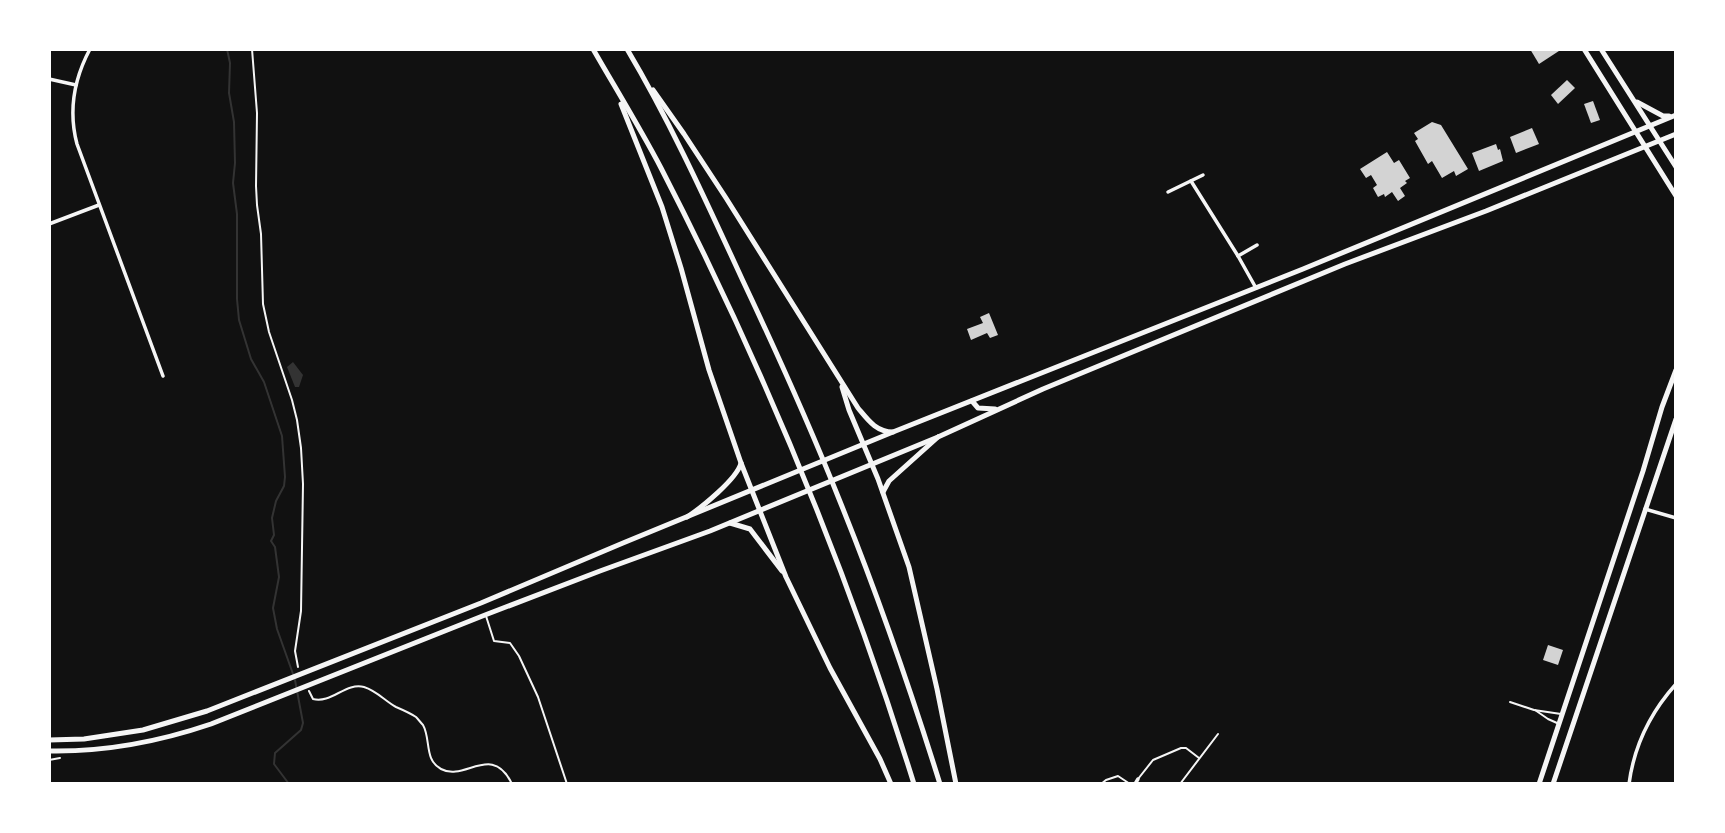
<svg xmlns="http://www.w3.org/2000/svg" width="1725" height="833" font-family="'Sofia Sans Condensed',sans-serif">
	<style>
		.water { fill: #333 }
		.lines { fill: none; stroke-linecap: round; stroke-linejoin: round }
		.stream { stroke: #333; stroke-width: 2 }
		.building { fill: #d3d3d3 }
		.path { stroke: #f5f5f5; stroke-width: 2 }
		.service { stroke: #f5f5f5; stroke-width: 2 }
		.minor { stroke: #f5f5f5; stroke-width: 3.5 }
		.primary { stroke: #f5f5f5; stroke-width: 5 }
		.motorway { stroke: #f5f5f5; stroke-width: 5 }
	</style>
	<rect width="100%" height="100%" fill="#111"/>
	<!-- water -->
	<path class="water" d="M293,362L303,375L299,387H295L287,367Z"/>
	<g class="lines">
		<!-- stream -->
		<g class="stream">
			<path d="M227,49L230,63L229,93L234,122L235,163L233,183L237,214V299L239,320L251,359L264,382L282,436L285,477L284,486L276,501L272,518L274,535L271,541L275,547L279,577L273,608L277,629L293,674"/>
			<path d="M289,784L274,764L275,753L301,730L303,723L295,680"/>
		</g>
	</g>
	<!-- building -->
	<g class="building">
		<path d="M1530,49H1562L1539,64Z"/>
		<path d="M1567,80L1575,88L1558,104L1551,95Z"/>
		<path d="M1593,101L1600,120L1591,123L1584,104Z"/>
		<path d="M1432,122L1441,125L1468,169L1456,176L1454,171L1442,178L1432,161L1428,164L1415,141L1418,139L1414,133Z"/>
		<path d="M1532,128L1539,144L1516,153L1510,137Z"/>
		<path d="M1496,144L1498,150L1500,149L1503,161L1479,171L1472,153Z"/>
		<path d="M1387,152L1394,163L1399,160L1410,178L1405,181L1407,183L1400,188L1405,196L1398,201L1392,192L1385,197L1384,194L1378,197L1373,188L1377,185L1371,175L1366,178L1360,169Z"/>
		<path d="M989,313L998,335L990,338L987,333L971,340L967,329L983,323L980,317Z"/>
		<path d="M1548,645L1563,650L1558,665L1543,660Z"/>
	</g>
	<g class="lines">
		<!-- path -->
		<g class="path">
			<path d="M252,49L257,113L256,186L257,205L261,234L263,304L269,332L292,400L297,420L301,448L303,484L301,611L295,651L298,667"/>
			<path d="M309,691L313,699C331,704 346,682 364,687C377,691 385,701 396,707C403,710 410,713 416,717C418,719 421,723 423,725C431,739 424,760 441,769C465,782 492,742 512,784"/>
			<path d="M49,760L60,758"/>
			<path d="M49,783L50,784"/>
		</g>
		<!-- service -->
		<g class="service">
			<path d="M486,616L494,641L510,643L519,656L538,697L567,784"/>
			<path d="M1510,702L1534,710L1561,714"/>
			<path d="M1535,710L1548,719L1557,723"/>
			<path d="M1138,779L1153,760L1181,748H1186L1199,758"/>
			<path d="M1101,784L1106,780L1118,776L1130,784"/>
			<path d="M1180,784L1218,734"/>
		</g>
		<!-- minor -->
		<g class="minor">
			<path d="M90,49C74,79 68,110 77,144L163,376"/>
			<path d="M49,79L76,85"/>
			<path d="M1191,181L1238,256L1256,288"/>
			<path d="M1168,192L1203,175"/>
			<path d="M49,224L99,205"/>
			<path d="M1238,256L1257,245"/>
			<path d="M1645,509L1676,518"/>
			<path d="M1135,784L1138,779"/>
			<path d="M1629,784C1634,746 1650,713 1676,684"/>
		</g>
		<!-- primary -->
		<g class="primary">
			<path d="M1584,49L1676,196"/>
			<path d="M1601,49L1676,167"/>
			<path d="M1637,102L1663,116H1669"/>
			<path d="M972,401L978,408L995,409"/>
			<path d="M49,740L84,739L143,730L207,711L481,603L623,543L893,432L1303,269L1676,115"/>
			<path d="M49,751C105,752 158,742 211,724L485,615L600,571L710,531L938,437L1043,389L1345,264L1486,211L1676,134"/>
			<path d="M1539,784L1643,471L1662,407L1676,370"/>
			<path d="M1553,784L1676,419"/>
		</g>
		<!-- motorway -->
		<g class="motorway">
			<path d="M593,49C616,89 640,128 661,168C763,366 848,572 914,784"/>
			<path d="M627,49C671,123 707,203 743,281C777,353 810,426 839,499C877,593 910,688 940,784"/>
			<path d="M653,90L684,134L726,198L858,408C868,420 876,432 893,432"/>
			<path d="M621,104L662,207L681,268L709,370L741,463L786,577L830,668L880,759L891,784"/>
			<path d="M842,387L849,410L878,479L909,567L937,689L956,784"/>
			<path d="M883,492L889,481L938,437"/>
			<path d="M687,517C701,508 737,479 741,463"/>
			<path d="M730,523L750,529L782,571"/>
		</g>
	</g>
	<!-- border -->
	<rect width="1725" height="833" fill="none" stroke="#ffffff" stroke-width="102"/>
</svg>
